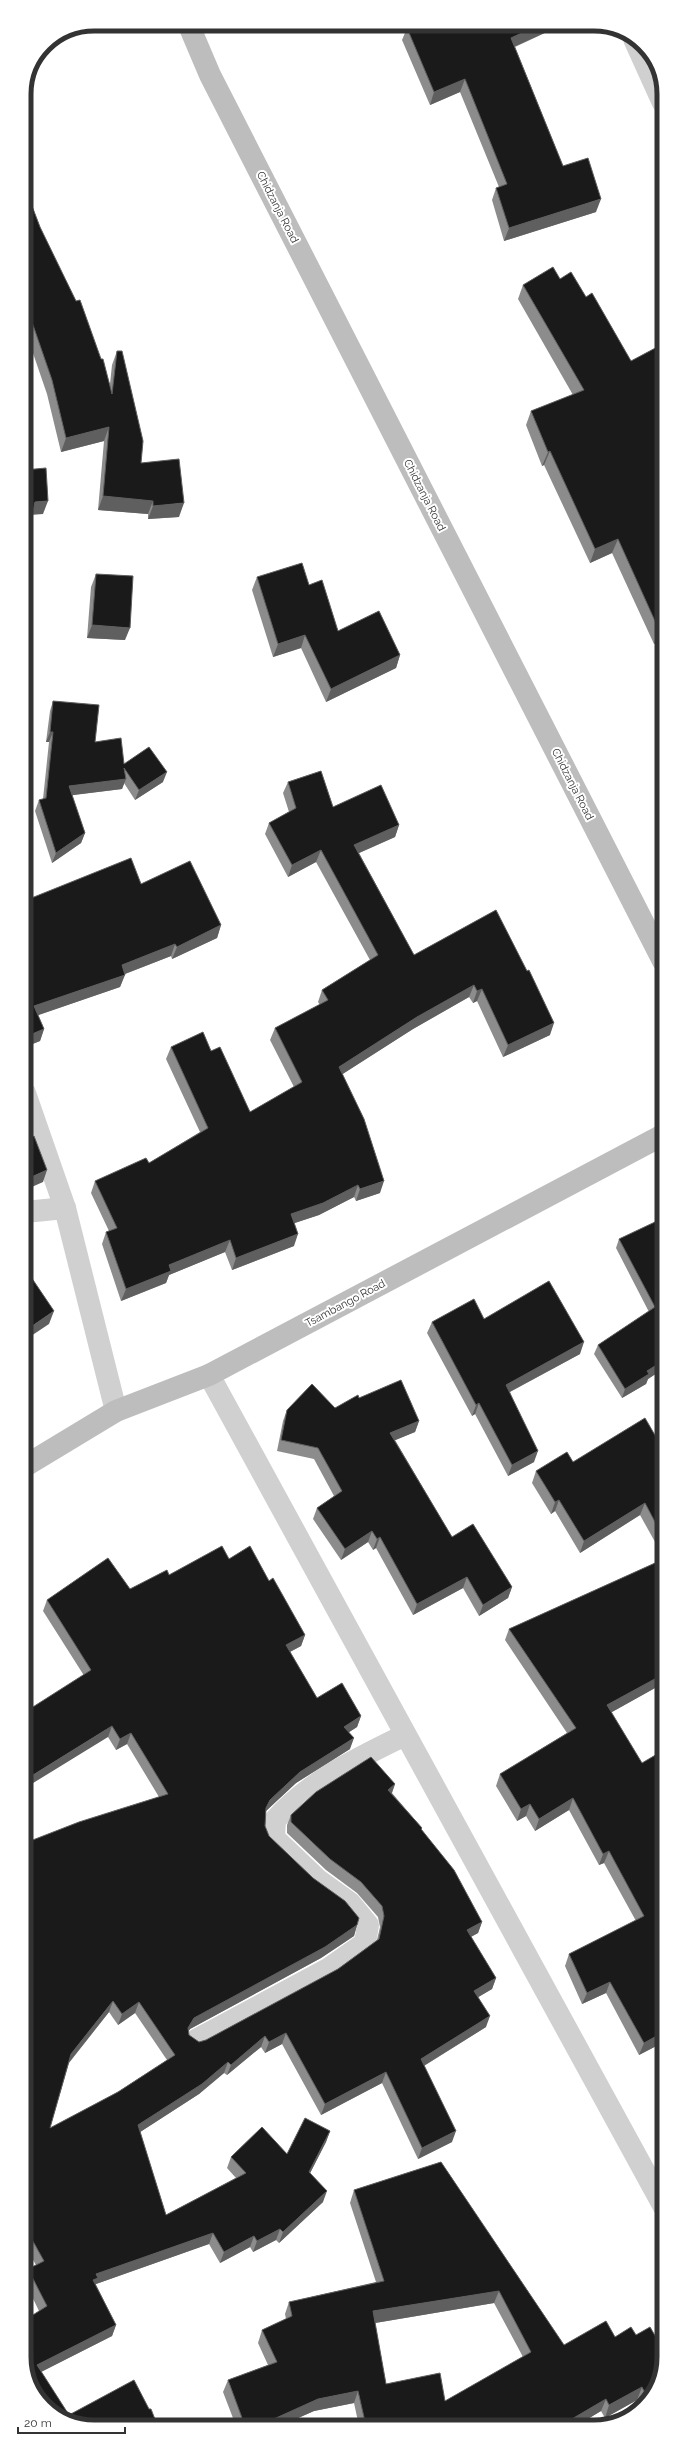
<svg xmlns="http://www.w3.org/2000/svg" width="688" height="2451" font-family="Raleway,sans-serif">
	<style>
		.lines { fill: none; stroke-linecap: round; stroke-linejoin: round }
		.street { stroke: #d0d0d0; stroke-width: 22 }
		.secondary { stroke: #bdbdbd; stroke-width: 22 }
		.wall { fill: #8c8c8c; fill-rule: evenodd }
		.shaded-wall { fill: #5f5f5f }
		.building { fill: #1a1a1a; stroke: #5f5f5f; fill-rule: evenodd }
		.labels { text-anchor: middle; stroke-width: 4; stroke-linejoin: round; paint-order: stroke }
		.street-label { font-size: 11px; fill: #333; stroke: #fff }
		.rim { fill: none; stroke: #333; stroke-width: 5 }
	</style>
	<rect width="100%" height="100%" fill="#fff"/>
	<g class="lines">
		<!-- street -->
		<g class="street">
			<path d="M634,39L663,103"/>
			<path d="M25,1093L65,1208L116,1411"/>
			<path d="M25,1212L65,1208"/>
			<path d="M209,1375L664,2207"/>
			<path d="M196,2040L328,1969L365,1943L368,1925L350,1903L318,1880L274,1838L275,1820C311,1780 358,1758 405,1735"/>
		</g>
		<!-- secondary -->
		<g class="secondary">
			<path d="M190,28L210,75L663,961"/>
			<path d="M25,1466L116,1411L209,1375L663,1135"/>
		</g>
	</g>
	<!-- wall -->
	<g class="wall">
		<path d="M562,25L515,47L563,166L596,212L504,241L492,200L496,188L499,187L460,92L430,105L402,40L407,28Z"/>
		<path d="M24,185L40,227L110,384L112,365L117,351L141,463L179,517L148,519V514L98,510L104,441L61,452L47,394L24,327Z"/>
		<path d="M560,279L586,297L631,361L663,344V655L657,642L654,644L612,553L590,563L544,465L542,466L526,425L531,411L573,395L518,299L523,285Z"/>
		<path d="M96,574L125,640L87,638L91,587Z"/>
		<path d="M257,577L309,585L338,631L400,655L396,668L326,702L301,648L273,657L252,590Z"/>
		<path d="M53,701L95,742L124,764L163,782L135,800L124,783L122,789L72,795L85,833L81,843L52,863L35,811L39,800L43,799L49,742H46L50,711Z"/>
		<path d="M288,782L333,807L399,825L395,837L359,853L414,955L496,910L550,1035L503,1057L477,1001L473,1003L469,997L413,1029L342,1074L380,1193L356,1201L354,1197L319,1215L294,1223V1246L232,1270L225,1252L169,1275L166,1283L121,1301L102,1244L106,1232L109,1231L91,1193L95,1181L149,1163L200,1132L166,1059L171,1047L211,1051L250,1112L294,1087L270,1040L275,1028L320,1005L318,1002L322,990L370,960L316,862L288,877L265,834L269,823L289,812L283,793Z"/>
		<path d="M141,884L221,925L217,938L172,959L171,956L125,974L120,987L38,1015L44,1029L40,1041L25,1047L24,901Z"/>
		<path d="M663,1238V1369L648,1379L646,1384L622,1398L594,1354L598,1345L649,1312L616,1248L619,1239Z"/>
		<path d="M484,1319L580,1354L510,1392L534,1462L508,1476L475,1414L472,1416L427,1333L432,1322Z"/>
		<path d="M359,1398L419,1421L415,1432L395,1440L452,1537L512,1587L508,1598L479,1616L463,1588L413,1615L376,1548L373,1550L368,1542L341,1560L313,1519L317,1508L334,1496L314,1459L277,1451L283,1421L287,1410L335,1408Z"/>
		<path d="M663,1449L664,1558L640,1515L580,1553L555,1511L551,1514L532,1483L536,1471L573,1462Z"/>
		<path d="M229,1559L269,1581L305,1635L301,1646L290,1652L317,1698L361,1716L357,1727L349,1732L350,1749L296,1783L266,1811L265,1826L269,1836L357,1925L354,1936L321,1958L190,2029L188,2032L189,2035L199,2042L206,2040L338,1969L377,1940L380,1927L378,1917L357,1893L326,1870L287,1833V1825L291,1815L395,1784L392,1793L422,1828V1830L482,1922L478,1933L471,1937L496,1978L492,1989L478,1997L486,2027L424,2066L452,2142L418,2159L382,2083L321,2115L282,2044L265,2053L261,2047L227,2075L224,2073L199,2094L140,2132L166,2215L236,2178L227,2168L231,2157L287,2154L330,2131L326,2142L310,2173L323,2202L279,2243L276,2240L253,2252L250,2247L220,2263L209,2244L96,2284V2285L116,2325L112,2336L41,2372L69,2415L89,2427L48,2410L25,2371L39,2311L25,2282V2276L28,2269L36,2265L25,2246V1843L159,1797L127,1744L116,1750L108,1737L83,1674L43,1611L47,1600L130,1589L169,1575ZM109,2012L118,2025L135,2013L167,2060L118,2092L50,2128L69,2063Z"/>
		<path d="M664,1559V1683L612,1712L664,2042L639,2055L606,1993L582,2004L565,1966L569,1954L636,1921L604,1863L599,1865L569,1810L535,1831L526,1816L517,1821L496,1786L500,1774L567,1733L505,1640L509,1629Z"/>
		<path d="M441,2162L564,2345L615,2337L636,2335L664,2351L639,2403L637,2400L605,2418L601,2411L576,2426H359L354,2403L314,2411L280,2426H236L223,2392L228,2380L268,2365L258,2343L262,2330L286,2319L285,2314L289,2302L376,2282L350,2203L354,2190ZM494,2303L523,2357L445,2401L386,2384L375,2323Z"/>
	</g>
	<!-- shaded-wall -->
	<g class="shaded-wall">
		<path d="M539,25H562L507,50L511,38Z"/>
		<path d="M465,79L460,92L430,105L434,92Z"/>
		<path d="M601,199L596,212L504,241L509,228Z"/>
		<path d="M109,427L104,441L61,452L66,438Z"/>
		<path d="M550,451L544,465L542,466L548,452Z"/>
		<path d="M103,496L153,501L148,514L98,510Z"/>
		<path d="M48,501L43,514L30,515L35,502Z"/>
		<path d="M184,503L179,517L148,519L153,506Z"/>
		<path d="M618,539L612,553L590,563L595,549Z"/>
		<path d="M92,625L130,628L125,640L87,638Z"/>
		<path d="M663,628L657,642L654,644L659,630Z"/>
		<path d="M305,635L301,648L273,657L278,644Z"/>
		<path d="M400,655L396,668L326,702L331,689Z"/>
		<path d="M31,704L27,714L24,717V710Z"/>
		<path d="M50,732H53L49,742H46Z"/>
		<path d="M167,772L163,782L135,800L139,790Z"/>
		<path d="M126,779L122,789L66,796L69,786Z"/>
		<path d="M399,825L395,837L350,857L354,845Z"/>
		<path d="M85,833L81,843L52,863L56,853Z"/>
		<path d="M321,850L316,862L288,877L292,865Z"/>
		<path d="M221,925L217,938L172,959L177,947Z"/>
		<path d="M175,944L171,956L117,977L122,965Z"/>
		<path d="M125,975L120,987L30,1018L34,1006Z"/>
		<path d="M474,985L469,997L413,1029L335,1079L339,1067L417,1017Z"/>
		<path d="M482,989L477,1001L473,1003L477,991Z"/>
		<path d="M554,1023L550,1035L503,1057L508,1045Z"/>
		<path d="M44,1029L40,1041L25,1047V1037Z"/>
		<path d="M47,1170L43,1182L25,1190V1180Z"/>
		<path d="M384,1181L380,1193L356,1201L360,1189Z"/>
		<path d="M358,1185L354,1197L319,1215L286,1226L291,1214Z"/>
		<path d="M298,1234L294,1246L232,1270L236,1258Z"/>
		<path d="M230,1240L225,1252L169,1275L166,1283L121,1301L126,1289L169,1265Z"/>
		<path d="M54,1311L49,1324L25,1340V1331Z"/>
		<path d="M584,1342L580,1354L502,1396L506,1385Z"/>
		<path d="M663,1361V1369L648,1379L646,1384L622,1398L625,1389L647,1371Z"/>
		<path d="M479,1403L475,1414L472,1416L476,1405Z"/>
		<path d="M419,1421L415,1432L386,1444L390,1433Z"/>
		<path d="M538,1451L534,1462L508,1476L512,1465Z"/>
		<path d="M559,1500L555,1511L551,1514L555,1502Z"/>
		<path d="M645,1503L640,1515L580,1553L584,1541Z"/>
		<path d="M372,1531L368,1542L341,1560L345,1549Z"/>
		<path d="M380,1537L376,1548L373,1550L377,1539Z"/>
		<path d="M467,1577L463,1588L413,1615L417,1604Z"/>
		<path d="M512,1587L508,1598L479,1616L483,1605Z"/>
		<path d="M305,1635L301,1646L282,1656L286,1645Z"/>
		<path d="M664,1674V1683L603,1717L607,1705Z"/>
		<path d="M361,1716L357,1727L340,1738L344,1727Z"/>
		<path d="M112,1726L108,1737L25,1788V1780Z"/>
		<path d="M131,1733L127,1744L116,1750L120,1739Z"/>
		<path d="M354,1738L350,1749L296,1783L266,1811V1808L270,1800L300,1772Z"/>
		<path d="M395,1784L391,1795L388,1790Z"/>
		<path d="M573,1798L569,1810L535,1831L539,1819Z"/>
		<path d="M530,1804L526,1816L517,1821L521,1809Z"/>
		<path d="M609,1851L604,1863L599,1865L603,1854Z"/>
		<path d="M482,1922L478,1933L463,1941L467,1930Z"/>
		<path d="M357,1925L354,1936L321,1958L190,2029L184,2039L188,2028L194,2018Z"/>
		<path d="M496,1978L492,1989L470,2002L474,1991Z"/>
		<path d="M610,1982L606,1993L582,2004L587,1993Z"/>
		<path d="M113,2001L109,2012L67,2065L71,2054Z"/>
		<path d="M139,2002L135,2013L118,2025L122,2014Z"/>
		<path d="M490,2016L486,2027L417,2070L421,2059Z"/>
		<path d="M664,2032V2042L639,2055L644,2043Z"/>
		<path d="M286,2033L282,2044L265,2053L269,2042Z"/>
		<path d="M265,2036L261,2047L227,2075L231,2065Z"/>
		<path d="M228,2062L224,2073L199,2094L134,2136L138,2125Z"/>
		<path d="M386,2072L382,2083L321,2115L325,2104Z"/>
		<path d="M330,2131L326,2142L305,2183L309,2172Z"/>
		<path d="M456,2131L452,2142L418,2159L422,2148Z"/>
		<path d="M327,2191L323,2202L279,2243L283,2232Z"/>
		<path d="M280,2229L276,2240L253,2252L257,2241Z"/>
		<path d="M213,2233L209,2244L96,2284L94,2289L93,2280L96,2274Z"/>
		<path d="M254,2236L250,2247L220,2263L224,2252Z"/>
		<path d="M499,2291L494,2303L369,2324L373,2311Z"/>
		<path d="M116,2325L112,2336L33,2376L37,2365Z"/>
		<path d="M654,2385L649,2397L639,2403L644,2391Z"/>
		<path d="M642,2387L637,2400L605,2418L609,2405Z"/>
		<path d="M358,2391L354,2403L314,2411L280,2426H252L318,2399Z"/>
		<path d="M606,2399L601,2411L576,2426H560Z"/>
	</g>
	<!-- building -->
	<g class="building">
		<path d="M539,25L511,38L563,166L588,158L601,199L509,228L496,188L507,184L465,79L434,92L407,28L410,26Z"/>
		<path d="M24,185L40,227L76,301L80,300L101,359H103L112,394L117,351H122L143,441L141,463L179,459L184,503L153,506V501L103,496L109,427L66,438L52,380L24,299Z"/>
		<path d="M553,267L560,279L571,272L586,297L592,293L631,361L663,344V629V628L659,630L618,539L595,549L550,451L548,452L531,411L584,390L523,285Z"/>
		<path d="M46,468L48,501L35,502L24,557V470Z"/>
		<path d="M302,563L309,585L322,580L338,631L379,611L400,655L331,689L305,635L278,644L257,577Z"/>
		<path d="M96,574L133,576L130,628L92,625Z"/>
		<path d="M24,697L31,704L24,710Z"/>
		<path d="M53,701L99,705L95,742L121,738L124,764L149,747L167,772L139,790L124,768L126,779L69,786L85,833L56,853L39,800L46,798L53,732H50Z"/>
		<path d="M321,771L333,807L381,785L399,825L354,845L414,955L496,910L527,971L529,970L554,1023L508,1045L482,989L477,991L474,985L417,1017L339,1067L364,1119L384,1181L360,1189L358,1185L323,1203L291,1214L298,1234L236,1258L230,1240L169,1265L171,1271L126,1289L106,1232L117,1228L95,1181L146,1158L149,1163L208,1128L171,1047L203,1032L211,1051L220,1047L250,1112L302,1082L275,1028L328,1000L322,990L378,955L321,850L292,865L269,823L296,808L288,782Z"/>
		<path d="M131,858L141,884L190,861L221,925L177,947L175,944L122,965L125,975L34,1006L44,1029L25,1037L24,901Z"/>
		<path d="M34,1136L47,1170L25,1180V1140V1141Z"/>
		<path d="M655,1222L663,1238V1361L647,1371L649,1374L625,1389L598,1345L655,1307L619,1239Z"/>
		<path d="M27,1271L54,1311L25,1331V1273Z"/>
		<path d="M549,1281L584,1342L506,1385L538,1451L512,1465L479,1403L476,1405L432,1322L474,1299L484,1319Z"/>
		<path d="M401,1380L419,1421L390,1433L452,1537L473,1524L512,1587L483,1605L467,1577L417,1604L380,1537L377,1539L372,1531L345,1549L317,1508L342,1491L318,1448L281,1440L287,1410L312,1384L335,1408L358,1395L359,1398Z"/>
		<path d="M645,1418L663,1449L664,1539L645,1503L584,1541L559,1500L555,1502L536,1471L567,1452L573,1462Z"/>
		<path d="M222,1546L229,1559L250,1546L269,1581L273,1578L305,1635L286,1645L317,1698L342,1683L361,1716L344,1727L354,1738L300,1772L270,1800L266,1808L265,1826L269,1836L313,1878L345,1901L359,1918L357,1925L325,1947L194,2018L188,2028L189,2035L199,2042L206,2040L338,1969L379,1939L384,1916L382,1906L361,1882L330,1859L291,1822V1815L316,1792L371,1757L395,1784L388,1790L422,1828L421,1829L454,1870L482,1922L467,1930L496,1978L474,1991L490,2016L421,2059L456,2131L422,2148L386,2072L325,2104L286,2033L269,2042L265,2036L231,2065L228,2062L202,2084L138,2125L166,2215L246,2173L231,2157L262,2127L287,2154L305,2118L330,2131L309,2172L327,2191L283,2232L280,2229L257,2241L254,2236L224,2252L213,2233L96,2274L98,2278L93,2280L116,2325L37,2365L69,2415L134,2380L149,2409H151L158,2427H89L48,2410L25,2371V2320L47,2306L28,2269L44,2261L25,2227L26,2046L25,1843L79,1822L168,1794L131,1733L120,1739L112,1726L25,1780V1712L91,1670L47,1600L108,1558L130,1589L167,1570L169,1575ZM113,2001L122,2014L139,2002L175,2055L118,2092L50,2128L71,2054Z"/>
		<path d="M664,1559V1674L607,1705L642,1763L664,1750V2032L644,2043L610,1982L587,1993L569,1954L644,1916L609,1851L603,1854L573,1798L539,1819L530,1804L521,1809L500,1774L576,1728L509,1629Z"/>
		<path d="M441,2162L564,2345L606,2321L615,2337L631,2327L636,2335L650,2327L664,2351V2358L654,2385L644,2391L642,2387L609,2405L606,2399L560,2426H366L358,2391L318,2399L276,2418L252,2426H245L228,2380L277,2362L262,2330L292,2316L289,2302L384,2281L354,2190ZM499,2291L531,2352L445,2401L440,2373L386,2384L373,2311Z"/>
	</g>
	<g class="labels">
		<!-- street labels -->
		<g class="street-label">
			<text transform="translate(278 207) rotate(63)" y="4">Chidzanja Road</text>
			<text transform="translate(425 495) rotate(63)" y="4">Chidzanja Road</text>
			<text transform="translate(573 784) rotate(63)" y="4">Chidzanja Road</text>
			<text transform="translate(345 1303) rotate(-28)" y="4">Tsambango Road</text>
		</g>
	</g>
	<!-- crop -->
	<path d="M0 0H688V2451H0ZM94 31H594A63 63 0 0 1 657 94V2357A63 63 0 0 1 594 2420H94A63 63 0 0 1 31 2357V94A63 63 0 0 1 94 31Z" fill="#fff" fill-rule="evenodd"/>
	<path class="rim" d="M94 31H594A63 63 0 0 1 657 94V2357A63 63 0 0 1 594 2420H94A63 63 0 0 1 31 2357V94A63 63 0 0 1 94 31Z"/>
	<!-- scale -->
	<path d="M18 2427v6h107v-6" fill="none" stroke="#333333" stroke-width="2"/>
	<text x="24" y="2427" font-size="12" fill="#333333" stroke="#ffffff" stroke-width="3" paint-order="stroke">20 m</text>
</svg>
